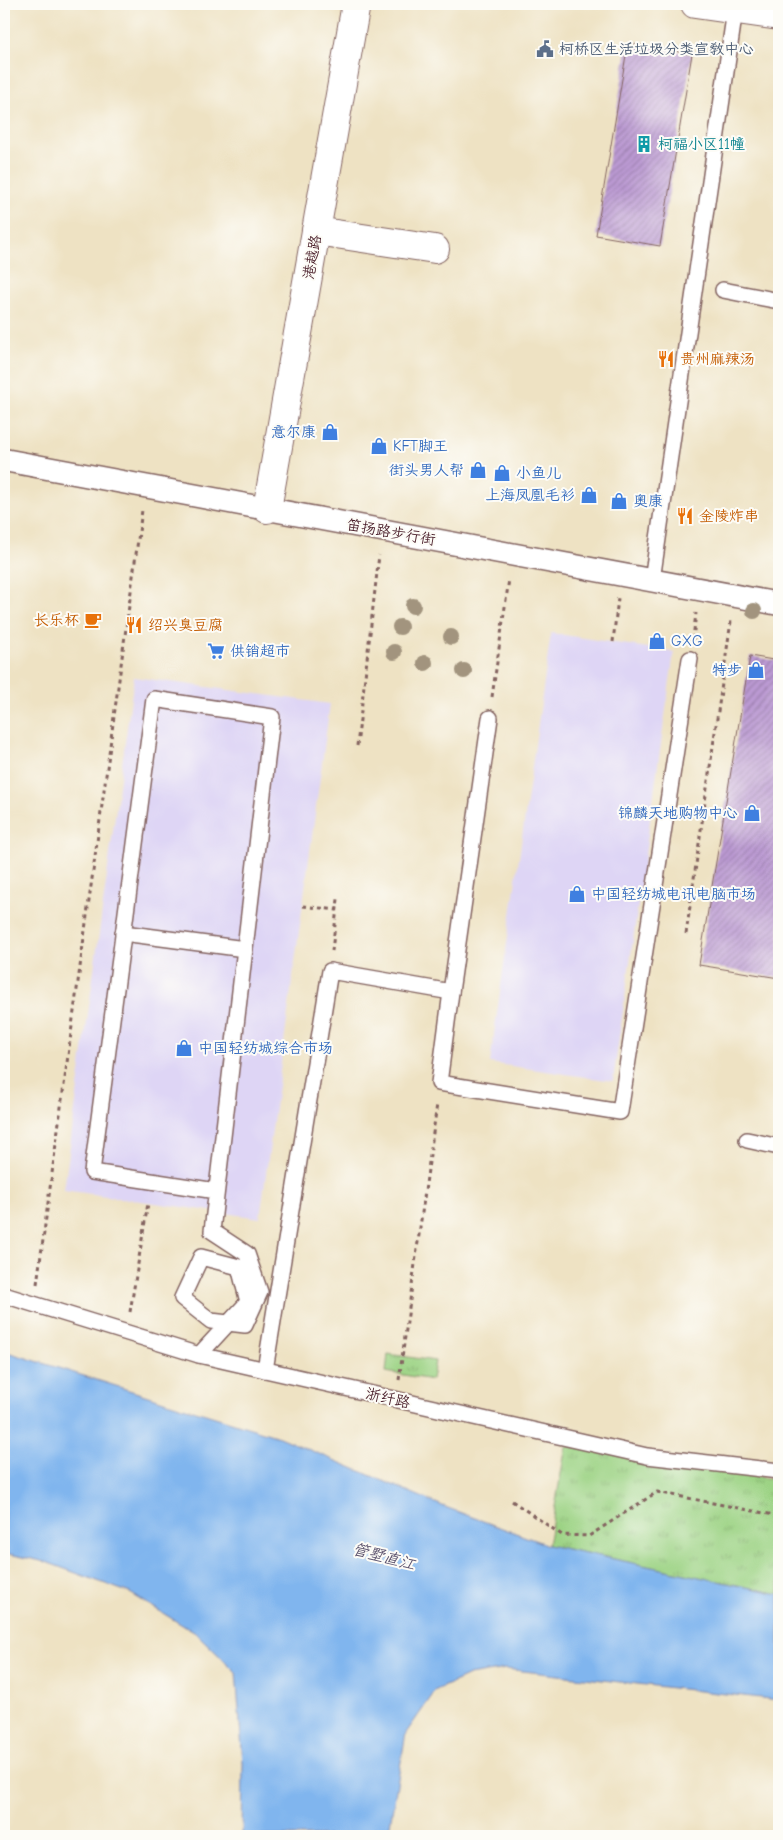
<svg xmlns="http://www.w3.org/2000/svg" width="783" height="1840" font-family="'Comic Neue','LXGW WenKai TC',sans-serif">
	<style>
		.built { fill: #ded5f5 }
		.park { fill: url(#park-tufts); stroke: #737958 }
		.water { fill: #80b5ee; stroke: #656a8c }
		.building { fill: url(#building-hatch) }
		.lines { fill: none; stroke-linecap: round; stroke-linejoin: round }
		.service-casing { stroke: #836360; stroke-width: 18 }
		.pedestrian-casing { stroke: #836360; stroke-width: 25 }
		.minor-casing { stroke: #836360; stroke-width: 30 }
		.path { stroke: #836360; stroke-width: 3; stroke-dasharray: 4 4; stroke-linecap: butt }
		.service { stroke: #fff; stroke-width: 15 }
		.pedestrian { stroke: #fff; stroke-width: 22 }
		.minor { stroke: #fff; stroke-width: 28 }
		.tree { fill: #a2947e }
		.labels { text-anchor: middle; stroke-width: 4; stroke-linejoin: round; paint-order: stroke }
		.service-label { font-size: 15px; fill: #4e5e75; stroke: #fdfcf7; text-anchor: start }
		.culture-label { font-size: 15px; fill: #0d838f; stroke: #fdfcf7; text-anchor: start }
		.street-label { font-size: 15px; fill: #4a1f2b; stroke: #fdfcf7 }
		.food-label { font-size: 15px; fill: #c56008; stroke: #fdfcf7; text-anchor: start }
		.shop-label { font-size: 15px; fill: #366cbe; stroke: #fdfcf7; text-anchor: start }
		.water-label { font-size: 16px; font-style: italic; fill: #5d546f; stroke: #fdfcf7 }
	</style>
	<defs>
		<pattern id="park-tufts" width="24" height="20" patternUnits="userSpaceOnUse" patternTransform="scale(1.25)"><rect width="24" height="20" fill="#9cd384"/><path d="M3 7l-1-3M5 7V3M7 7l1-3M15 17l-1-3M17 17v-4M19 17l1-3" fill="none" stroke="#88b572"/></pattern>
		<pattern id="building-hatch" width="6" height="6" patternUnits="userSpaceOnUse" patternTransform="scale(1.25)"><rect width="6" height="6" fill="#bb9ad3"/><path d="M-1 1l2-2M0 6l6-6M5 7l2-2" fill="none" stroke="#9a7dab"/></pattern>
	</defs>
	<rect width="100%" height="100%" fill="#fdfcf7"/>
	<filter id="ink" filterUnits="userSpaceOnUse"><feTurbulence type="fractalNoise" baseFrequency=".02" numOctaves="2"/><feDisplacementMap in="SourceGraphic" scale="10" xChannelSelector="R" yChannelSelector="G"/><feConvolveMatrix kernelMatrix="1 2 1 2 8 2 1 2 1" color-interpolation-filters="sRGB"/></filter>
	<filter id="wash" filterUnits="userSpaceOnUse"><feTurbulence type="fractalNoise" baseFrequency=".0096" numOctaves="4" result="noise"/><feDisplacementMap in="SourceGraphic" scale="20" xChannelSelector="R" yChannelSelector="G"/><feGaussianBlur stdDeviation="1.12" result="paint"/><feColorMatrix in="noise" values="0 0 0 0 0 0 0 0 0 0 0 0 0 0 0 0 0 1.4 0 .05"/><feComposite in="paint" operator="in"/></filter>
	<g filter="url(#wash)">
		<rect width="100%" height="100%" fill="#eee2c3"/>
		<!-- built -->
		<g class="built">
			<path d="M551,633L674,652L613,1081L490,1063Z"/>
			<path d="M134,677L330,704L260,1218L64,1190Z"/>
		</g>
		<!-- park -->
		<g class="park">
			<path d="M388,1354L435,1361L432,1380L386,1372Z"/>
			<path d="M566,1446L779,1480V1594L548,1545Z"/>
		</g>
		<!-- water -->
		<path class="water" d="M4,1351L279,1437L445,1507L548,1545L779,1594V1700L505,1669L469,1675L436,1690L406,1733L388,1836H242L243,1763L236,1672L197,1634L130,1593L46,1562L4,1553Z"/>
		<g id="blocks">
			<!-- building -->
			<g class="building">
				<path d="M628,43L692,54L660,246L596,235Z"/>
				<path d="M750,656L779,661V978L699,965Z"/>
			</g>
		</g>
	</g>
	<g filter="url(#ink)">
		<use href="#blocks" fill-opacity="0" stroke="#836360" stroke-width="1"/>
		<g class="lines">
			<!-- service casing -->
			<g class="service-casing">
				<g id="service">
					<path d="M723,290L779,301"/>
					<path d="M652,580L735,10"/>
					<path d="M123,933L245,949"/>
					<path d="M451,992L439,1083L620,1112L690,659"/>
					<path d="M747,1140L779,1147"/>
					<path d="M4,1295L199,1355L647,1456L779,1471"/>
					<path d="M199,1355L248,1302L239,1267L201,1257L182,1298L211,1321L245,1325L260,1292L247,1254L212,1231L272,717L154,699L92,1172L216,1191"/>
					<path d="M265,1370L330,971L451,992L490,718"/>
				</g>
			</g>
			<!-- pedestrian casing -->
			<g class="pedestrian-casing">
				<path id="pedestrian" d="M4,460L779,604"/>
			</g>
			<!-- minor casing -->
			<g class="minor-casing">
				<g id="minor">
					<path d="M695,4L779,16"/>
					<path d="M316,231L435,249"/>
					<path d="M267,509L356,4"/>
				</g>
			</g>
			<!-- path -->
			<g class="path">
				<path d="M693,639L696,613"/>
				<path d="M613,642L618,598"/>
				<path d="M492,697L509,579"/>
				<path d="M357,746L379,555"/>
				<path d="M303,906L337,910"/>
				<path d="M686,934L731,621"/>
				<path d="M332,951L338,899"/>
				<path d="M37,1284L142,510"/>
				<path d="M130,1312L148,1203"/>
				<path d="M399,1380L437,1104"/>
				<path d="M512,1501L562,1535L589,1536L657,1492L779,1516"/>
			</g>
			<!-- service -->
			<use href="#service" class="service"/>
			<!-- pedestrian -->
			<use href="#pedestrian" class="pedestrian"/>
			<!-- minor -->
			<use href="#minor" class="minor"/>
		</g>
		<!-- trees -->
		<g class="tree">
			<circle cx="413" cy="606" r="8"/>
			<circle cx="754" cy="611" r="8"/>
			<circle cx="400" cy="627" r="8"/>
			<circle cx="451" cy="637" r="8"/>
			<circle cx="394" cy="652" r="8"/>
			<circle cx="425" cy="663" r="8"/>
			<circle cx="464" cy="671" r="8"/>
		</g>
	</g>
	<!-- icons -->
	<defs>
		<g id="civic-bare" transform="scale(1.35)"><path d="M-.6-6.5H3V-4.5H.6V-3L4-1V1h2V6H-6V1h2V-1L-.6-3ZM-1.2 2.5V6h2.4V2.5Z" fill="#5c6f8a" stroke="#fdfcf7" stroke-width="2.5" paint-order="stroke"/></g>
		<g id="building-bare" transform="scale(1.35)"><path d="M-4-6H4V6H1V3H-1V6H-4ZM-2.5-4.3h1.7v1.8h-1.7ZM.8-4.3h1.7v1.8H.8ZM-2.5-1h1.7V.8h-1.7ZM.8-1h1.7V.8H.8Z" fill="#0f9aa8" stroke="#fdfcf7" stroke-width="2.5" paint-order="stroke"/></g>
		<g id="restaurant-bare" transform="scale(1.35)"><path d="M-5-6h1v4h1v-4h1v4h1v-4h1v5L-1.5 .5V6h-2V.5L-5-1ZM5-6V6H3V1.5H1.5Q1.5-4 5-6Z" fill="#e8710a" stroke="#fdfcf7" stroke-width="2.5" paint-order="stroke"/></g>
		<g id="shop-bare" transform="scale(1.35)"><path d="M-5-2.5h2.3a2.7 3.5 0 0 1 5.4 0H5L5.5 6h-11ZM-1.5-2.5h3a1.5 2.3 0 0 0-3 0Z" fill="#3f7fe0" stroke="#fdfcf7" stroke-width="2.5" paint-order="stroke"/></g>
		<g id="cafe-bare" transform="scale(1.35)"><path d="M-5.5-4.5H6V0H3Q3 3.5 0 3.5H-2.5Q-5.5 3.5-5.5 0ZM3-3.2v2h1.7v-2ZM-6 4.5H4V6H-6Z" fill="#e8710a" stroke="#fdfcf7" stroke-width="2.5" paint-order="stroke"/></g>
		<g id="supermarket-bare" transform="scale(1.35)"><path d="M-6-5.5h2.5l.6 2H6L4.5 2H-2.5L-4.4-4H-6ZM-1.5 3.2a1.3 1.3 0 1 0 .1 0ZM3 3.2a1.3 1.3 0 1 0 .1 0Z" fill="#3f7fe0" stroke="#fdfcf7" stroke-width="2.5" paint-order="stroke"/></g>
	</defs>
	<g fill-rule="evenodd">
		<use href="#civic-bare" x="545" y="49"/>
		<use href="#building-bare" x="644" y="144"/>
		<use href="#restaurant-bare" x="666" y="359"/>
		<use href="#shop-bare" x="330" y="432"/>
		<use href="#shop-bare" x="379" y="446"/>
		<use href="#shop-bare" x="478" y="470"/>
		<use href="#shop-bare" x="502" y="473"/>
		<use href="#shop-bare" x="589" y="495"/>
		<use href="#shop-bare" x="619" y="501"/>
		<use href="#restaurant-bare" x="685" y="516"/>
		<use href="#cafe-bare" x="93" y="620"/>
		<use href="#restaurant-bare" x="134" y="625"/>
		<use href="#shop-bare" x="657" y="641"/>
		<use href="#supermarket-bare" x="216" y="651"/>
		<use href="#shop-bare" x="756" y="670"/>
		<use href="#shop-bare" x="752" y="813"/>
		<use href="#shop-bare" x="577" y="894"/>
		<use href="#shop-bare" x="184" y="1048"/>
	</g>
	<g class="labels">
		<!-- service labels -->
		<g class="service-label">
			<text x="559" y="54">柯桥区生活垃圾分类宣教中心</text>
		</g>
		<!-- culture labels -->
		<g class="culture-label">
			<text x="658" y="149">柯福小区11幢</text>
		</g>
		<!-- street labels -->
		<g class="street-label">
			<text transform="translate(312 257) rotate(-80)" y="5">港越路</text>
			<text transform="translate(391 532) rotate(10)" y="5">笛扬路步行街</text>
			<text transform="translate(388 1398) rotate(13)" y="5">浙纤路</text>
		</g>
		<!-- food labels -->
		<g class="food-label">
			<text x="680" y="364">贵州麻辣汤</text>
			<text x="699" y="521">金陵炸串</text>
			<text x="79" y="625" text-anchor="end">长乐杯</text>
			<text x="148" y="630">绍兴臭豆腐</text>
		</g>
		<!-- shop labels -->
		<g class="shop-label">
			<text x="316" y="437" text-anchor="end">意尔康</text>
			<text x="393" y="451">KFT脚王</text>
			<text x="464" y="475" text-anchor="end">街头男人帮</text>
			<text x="516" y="478">小鱼儿</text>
			<text x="575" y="500" text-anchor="end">上海凤凰毛衫</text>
			<text x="633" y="506">奥康</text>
			<text x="671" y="646">GXG</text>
			<text x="230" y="656">供销超市</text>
			<text x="742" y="675" text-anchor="end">特步</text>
			<text x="738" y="818" text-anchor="end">锦麟天地购物中心</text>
			<text x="591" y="899">中国轻纺城电讯电脑市场</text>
			<text x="198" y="1053">中国轻纺城综合市场</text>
		</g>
		<!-- water labels -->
		<g class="water-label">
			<text transform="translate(384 1556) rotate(15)" y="6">管墅直江</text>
		</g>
	</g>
	<!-- margin -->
	<rect width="783" height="1840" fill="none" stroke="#fdfcf7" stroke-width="20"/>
</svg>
